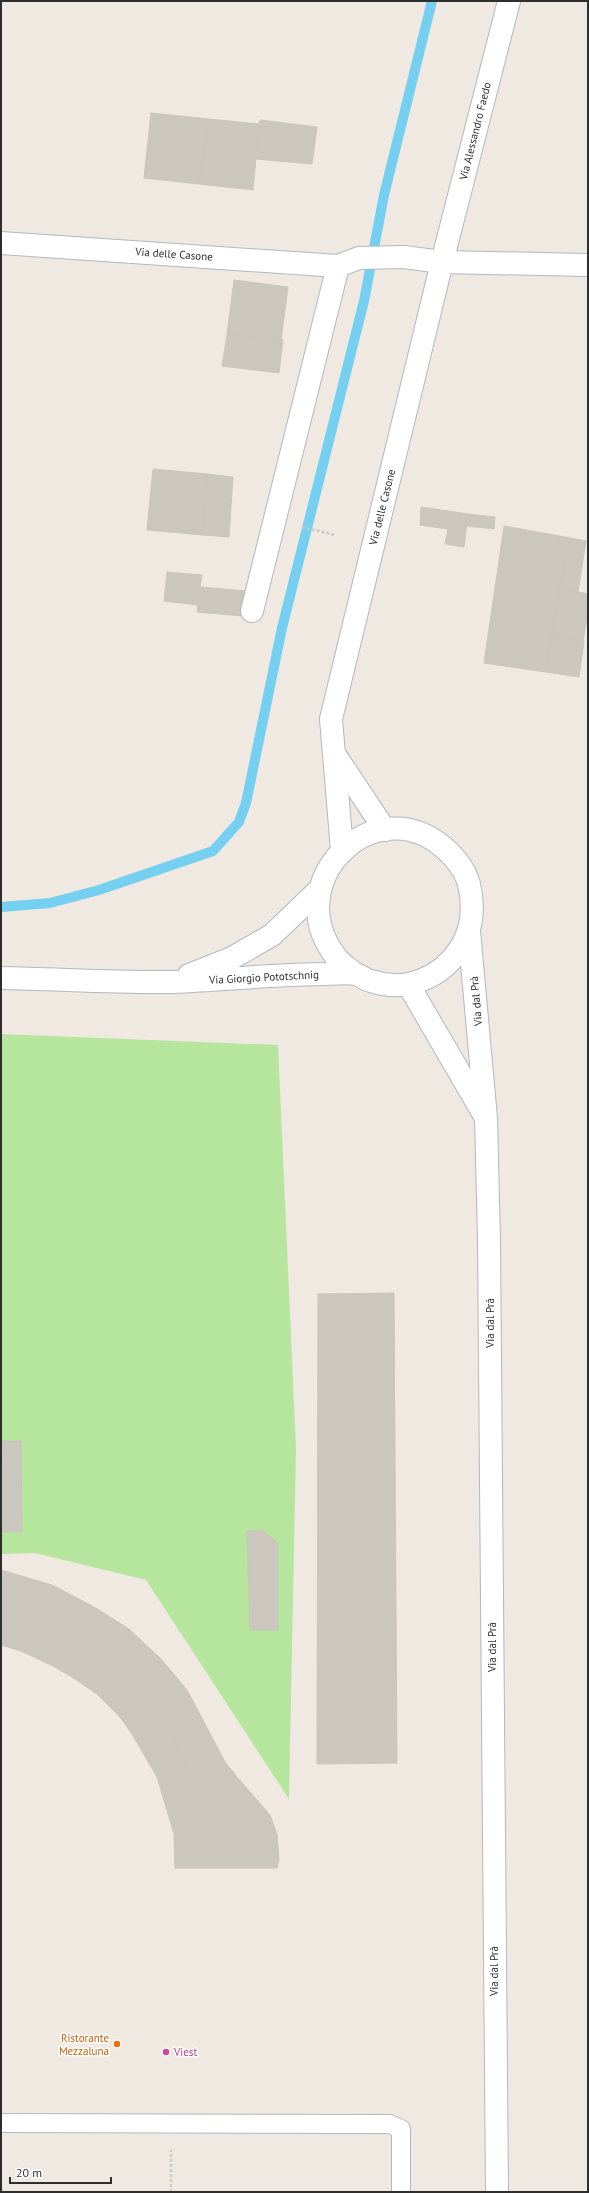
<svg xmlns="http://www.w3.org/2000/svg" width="589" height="2193" font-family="'PT Sans',sans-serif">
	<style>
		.green { fill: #b6e59e }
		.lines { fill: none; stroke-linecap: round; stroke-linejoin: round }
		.stream { stroke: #75cff0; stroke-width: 10 }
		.building { fill: #cbc7bf; stroke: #cbc5ba }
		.service-casing { stroke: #b4b7c1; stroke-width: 20 }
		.minor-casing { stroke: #b4b7c1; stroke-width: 24 }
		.tertiary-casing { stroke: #b4b7c1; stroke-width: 24 }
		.path { stroke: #c9c9c9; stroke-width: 2.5; stroke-dasharray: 3 2; stroke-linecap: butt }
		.service { stroke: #fff; stroke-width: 18 }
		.minor { stroke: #fff; stroke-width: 22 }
		.tertiary { stroke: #fff; stroke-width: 22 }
		.food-dot { fill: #e8710a; stroke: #fff; stroke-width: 1.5 }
		.hotel-dot { fill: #d1479c; stroke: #fff; stroke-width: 1.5 }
		.labels { text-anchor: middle; stroke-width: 3; stroke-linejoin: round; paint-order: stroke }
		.street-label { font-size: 11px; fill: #2e2e2e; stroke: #fff }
		.food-label { font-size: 11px; fill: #c56008; stroke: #fff; text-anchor: end }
		.hotel-label { font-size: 11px; fill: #b23c85; stroke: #fff; text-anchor: start }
	</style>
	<rect width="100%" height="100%" fill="#efe9e1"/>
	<!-- green -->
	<path class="green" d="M1,1034L278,1045L296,1448L289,1799L146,1580L35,1553L1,1554Z"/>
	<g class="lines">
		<!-- stream -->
		<path class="stream" d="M1,907L50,903L99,890L213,851L239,822L246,803L282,628L364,301L384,195L432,1"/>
	</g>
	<!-- building -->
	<g class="building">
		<path d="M151,113L209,119L199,184L144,178Z"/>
		<path d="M209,119L259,124L253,190L199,184Z"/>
		<path d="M260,120L317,127L312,164L256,159Z"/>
		<path d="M234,280L288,287L281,340L227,334Z"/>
		<path d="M227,334L283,340L279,373L222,366Z"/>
		<path d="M153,469L207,474L203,535L147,530Z"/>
		<path d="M207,474L233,477L229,537L203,535Z"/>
		<path d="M421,507L468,514L464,547L445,544L448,529L420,525Z"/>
		<path d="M468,514L495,517L494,529L467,526Z"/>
		<path d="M504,526L560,536L556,556L566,557L546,672L484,663Z"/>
		<path d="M560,536L586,541L578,592L560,588L566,557L556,556Z"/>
		<path d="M167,572L202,575L200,587L246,591L243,616L197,612L198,605L164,601Z"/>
		<path d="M560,588L588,594V612L583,641L551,635Z"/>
		<path d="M551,635L584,641L579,677L546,672Z"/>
		<path d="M394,1293L397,1763L317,1764L318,1294Z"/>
		<path d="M1,1441H21L22,1532H4V1460H1Z"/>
		<rect x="1" y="1460" width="3" height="72"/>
		<path d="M262,1530L278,1543V1630H250L247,1531Z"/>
		<path d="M1,1570L52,1585L94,1607L129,1629L161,1659L187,1690L225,1762L192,1778L171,1734L158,1714L127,1678L109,1662L69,1635L48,1625L1,1610Z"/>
		<path d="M1,1610L48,1625L69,1635L109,1662L127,1678L158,1714L171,1734L192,1778L225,1762L237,1777L270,1815L277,1834L279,1859L277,1868H175L174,1834L157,1777L132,1734L120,1717L97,1694L72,1677L53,1666L21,1651L1,1645Z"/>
	</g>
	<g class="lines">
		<!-- service casing -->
		<g class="service-casing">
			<path id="service" d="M1,2123L390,2124L401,2129V2192"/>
		</g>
		<!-- minor casing -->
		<g class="minor-casing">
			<g id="minor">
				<path d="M1,243L338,266L359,258L404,257L442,262L588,265"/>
				<path d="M252,611L338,266"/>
				<path d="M335,755L385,830"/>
				<path d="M342,850L331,719L442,262L509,1"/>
			</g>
		</g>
		<!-- tertiary casing -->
		<g class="tertiary-casing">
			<g id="tertiary">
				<path d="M469,931L486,1118L489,1241L497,2192"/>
				<path d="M189,975L232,958L272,935L319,890"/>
				<path d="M1,978C59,979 117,983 174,982C225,980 276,974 327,974C336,974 347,972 356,974C361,976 366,980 371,981C383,985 398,986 409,984C426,980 441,972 452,959C470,939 475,915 470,889C467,871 456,858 443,847C374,788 278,882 336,957C340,963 348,968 355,974"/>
				<path d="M408,984L483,1113"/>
			</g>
		</g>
		<!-- path -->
		<g class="path">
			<path d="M302,527L335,535"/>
			<path d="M171,2192V2150"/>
		</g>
		<!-- service -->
		<use href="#service" class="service"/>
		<!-- minor -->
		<use href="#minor" class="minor"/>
		<!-- tertiary -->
		<use href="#tertiary" class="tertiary"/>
	</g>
	<!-- markers -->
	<circle class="food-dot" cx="117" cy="2044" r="4"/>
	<circle class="hotel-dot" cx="166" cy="2052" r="4"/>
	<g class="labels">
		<!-- street labels -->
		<g class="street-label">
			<text transform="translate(475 131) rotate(-76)" y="4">Via Alessandro Faedo</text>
			<text transform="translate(174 254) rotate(4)" y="4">Via delle Casone</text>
			<text transform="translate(382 507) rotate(-76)" y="4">Via delle Casone</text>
			<text transform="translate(264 977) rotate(-3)" y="4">Via Giorgio Pototschnig</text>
			<text transform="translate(476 1001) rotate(-95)" y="4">Via dal Prà</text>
			<text transform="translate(490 1323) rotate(-90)" y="4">Via dal Prà</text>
			<text transform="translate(492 1647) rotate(-90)" y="4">Via dal Prà</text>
			<text transform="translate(494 1971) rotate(-90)" y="4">Via dal Prà</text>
		</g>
		<!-- food labels -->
		<g class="food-label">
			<text x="109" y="2042">Ristorante<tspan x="109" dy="13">Mezzaluna</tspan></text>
		</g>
		<!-- hotel labels -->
		<g class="hotel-label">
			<text x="174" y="2056">Viest</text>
		</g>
	</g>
	<!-- border -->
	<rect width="589" height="2193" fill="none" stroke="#2e2e2e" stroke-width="4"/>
	<!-- scale -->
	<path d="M10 2177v6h101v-6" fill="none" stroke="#2e2e2e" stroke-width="2"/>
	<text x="16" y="2177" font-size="12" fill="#2e2e2e" stroke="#ffffff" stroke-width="3" paint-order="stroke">20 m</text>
</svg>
